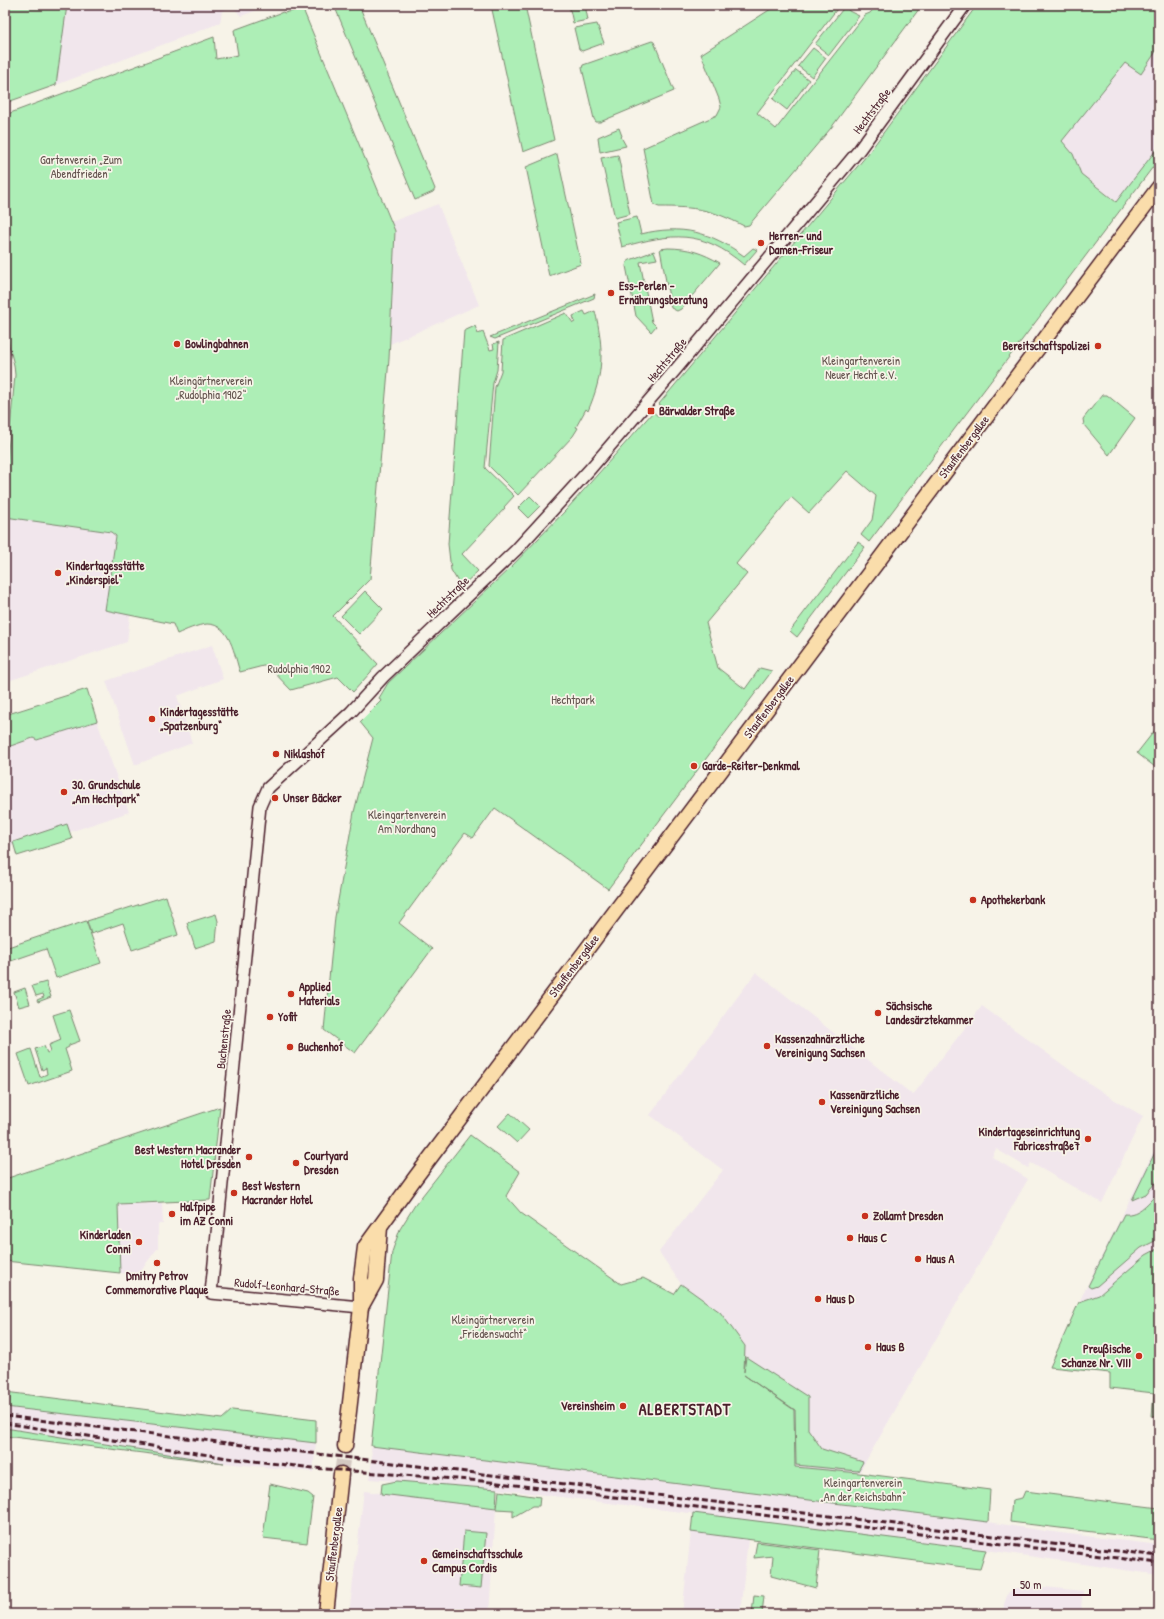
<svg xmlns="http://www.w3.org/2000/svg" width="1164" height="1619" font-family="'Patrick Hand',sans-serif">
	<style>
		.built { fill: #f1e6ec }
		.green { fill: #adeeb6; stroke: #7c8670 }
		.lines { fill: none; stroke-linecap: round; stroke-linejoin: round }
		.major-tunnel { stroke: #d4c9c2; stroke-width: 14; stroke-dasharray: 14 7; stroke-linecap: butt }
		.minor-casing { stroke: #4a1f2b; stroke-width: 14 }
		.major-casing { stroke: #4a1f2b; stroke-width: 17 }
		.minor { stroke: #f7f3e8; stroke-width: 11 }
		.major { stroke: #faddab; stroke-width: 14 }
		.rail { stroke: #4a1f2b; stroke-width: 3; stroke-dasharray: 6 3; stroke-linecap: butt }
		.poi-dot { fill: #c8321e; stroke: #f7f3e8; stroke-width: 1.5 }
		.labels { text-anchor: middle; stroke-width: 3.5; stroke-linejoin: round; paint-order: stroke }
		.street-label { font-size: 12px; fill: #4a1f2b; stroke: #f7f3e8 }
		.park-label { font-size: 12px; fill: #63534e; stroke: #f7f3e8 }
		.poi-label { font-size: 12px; font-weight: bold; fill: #4a1f2b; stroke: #f7f3e8; text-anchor: start }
		.district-label { font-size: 16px; font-weight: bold; letter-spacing: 1px; fill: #4a1f2b; stroke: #f7f3e8 }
	</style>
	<rect width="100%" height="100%" fill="#f7f3e8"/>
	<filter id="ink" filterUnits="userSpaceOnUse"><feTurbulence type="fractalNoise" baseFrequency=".025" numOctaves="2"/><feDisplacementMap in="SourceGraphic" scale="8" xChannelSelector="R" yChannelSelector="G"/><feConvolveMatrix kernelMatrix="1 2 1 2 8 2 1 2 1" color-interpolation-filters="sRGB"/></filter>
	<g filter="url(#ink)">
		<!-- built -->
		<g class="built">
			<path d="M67,5H271L241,16L233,7L222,11L220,23L56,85Z"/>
			<path d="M1159,47V146L1117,202L1081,174L1073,154L1062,141L1125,62L1141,74Z"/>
			<path d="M438,204L479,305L390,344L395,231L391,222Z"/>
			<path d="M5,517L111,532L116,536L105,610L130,615L127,642L5,682Z"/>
			<path d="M212,645L223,679L177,696L192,743L135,765L106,681Z"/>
			<path d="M5,715L37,740L97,721L129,812L70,832L67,824L13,842L14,845L5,848Z"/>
			<path d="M756,972L913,1095L982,1006L1081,1078L1115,1100L1143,1116L1102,1203L1031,1163L1028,1168L996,1149L992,1157L1028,1179L859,1473L795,1467L794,1410L744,1375L745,1346L720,1312L681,1284L659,1252L723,1170L650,1115Z"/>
			<path d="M1159,1141V1248L1146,1255L1099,1295L1079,1302Z"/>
			<path d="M162,1203L163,1224H158V1249H157L138,1274L120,1273L118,1204Z"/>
			<path d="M5,1407L316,1443L313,1472L224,1463L5,1428Z"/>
			<path d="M371,1446L988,1522L1045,1531L1159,1545V1575L986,1550L497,1489L369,1479L372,1460Z"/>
			<path d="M364,1491L496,1508L489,1614H349Z"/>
			<path d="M691,1532L748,1539L740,1614H682Z"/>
			<path d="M1035,1586L1083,1591L1080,1614H1003L1004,1604L1008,1593L1016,1588Z"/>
		</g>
		<!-- green -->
		<g class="green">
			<path d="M5,5H67L56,85L5,103Z"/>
			<path d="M334,5H359L435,189L433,192L415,200Z"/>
			<path d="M491,5H525L554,140L523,152Z"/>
			<path d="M569,5H585L588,20L573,23Z"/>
			<path d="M777,5H840L757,113L776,129L865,15L870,13L877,5H922L831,128L749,225L744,226C711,209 696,207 659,207L654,205L643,148L717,115L721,107L719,99L701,54Z"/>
			<path d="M846,5L849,11L859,16L829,55L815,44Z"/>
			<path d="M977,5H1159V47L1141,74L1125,63L1062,141L1073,154L1081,174L1116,202L1159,146V159L869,542L861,535L872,520L876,496L847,471L809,513L791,497L736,564L747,574L706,623L718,668L745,689L760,668L772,671L608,889L495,808L473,838L465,833L399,923L432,949L355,1053L324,1030L335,917L354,812L373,738L360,722L381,701L379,698L388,683L510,568L566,510L653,412L658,416L664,408L659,404L867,155Z"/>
			<path d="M296,7H302L395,231L389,359L370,579L333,616L378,664L353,692L338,677L291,690L267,665L240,672C234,655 231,624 207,624C197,625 186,630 177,634L173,624L105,610L116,536L111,532L5,517V483L15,375L14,365L5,329V115L214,37L216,59L238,55L234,30L283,12L284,13L293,11Z"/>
			<path d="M597,24L604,43L582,51L579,49L574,28Z"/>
			<path d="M652,41L654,42L674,91L600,122H596L594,119L582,68L583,65Z"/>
			<path d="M813,48L826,58L812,77L798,66Z"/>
			<path d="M796,70L809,80L787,110L773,99Z"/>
			<path d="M619,128L622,136L621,137L626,146L600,152L598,137Z"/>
			<path d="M557,154L581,264L549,276L526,167Z"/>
			<path d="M618,155L630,214L615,218L601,158Z"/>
			<path d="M637,217L641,234C682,224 711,232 744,256L753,248L757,250L744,265C702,229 672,233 622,247L616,222Z"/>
			<path d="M668,248C688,248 703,253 720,263L681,309L677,311L671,308L660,249Z"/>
			<path d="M654,251L657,259L640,262L652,322L656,326L651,332L636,316L626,266L627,262L630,260Z"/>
			<path d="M595,294L594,298L495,339L490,337Z"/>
			<path d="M584,311L586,315L595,311C604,348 604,374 588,411L586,409L576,427L578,428L573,436L518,495L489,466L495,387L501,371L503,340L566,313L573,323L575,322L573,316Z"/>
			<path d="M475,326L478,334L483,332L490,350L494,349L493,344L499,342L497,370L493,383L485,468L514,496L504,507L505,508L462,554L478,571L461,587L451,570L448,544L464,331Z"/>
			<path d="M1102,395H1107L1135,418L1109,455L1084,425L1083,419Z"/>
			<path d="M530,496L540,506L528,518L518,508Z"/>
			<path d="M858,542L865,547L797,637L790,631Z"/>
			<path d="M365,591L383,609L359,634L341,616Z"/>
			<path d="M87,689L97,721L37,740L33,738L5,748V715Z"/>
			<path d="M1159,725V770L1137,753Z"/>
			<path d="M67,824L72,839L17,856L13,842Z"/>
			<path d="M166,896L178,935L132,950L123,923L91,934L87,921Z"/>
			<path d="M216,914L218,921L216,941L195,948L187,923Z"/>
			<path d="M86,921L101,963L56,978L46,949L5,963V948Z"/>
			<path d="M46,982L51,997L38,1002L37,1000L44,997L43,994L36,996L32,986Z"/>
			<path d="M25,988L30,1004L19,1007L14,992Z"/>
			<path d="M69,1010L80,1041L69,1045V1047L65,1049L72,1071L29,1086L18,1054L31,1049L40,1077L47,1074L46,1068L42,1070L35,1049L44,1046L47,1053L51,1051L49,1045L61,1040L53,1015Z"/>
			<path d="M220,1107L210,1200L118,1204L120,1273L5,1261V1179Z"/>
			<path d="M510,1113L529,1130L517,1143L498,1126Z"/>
			<path d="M470,1135L520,1172L506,1196L521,1213L621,1284L643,1278L674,1294L681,1284L720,1312L745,1346L744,1372L746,1357L808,1397V1429L822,1449L863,1462L858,1471L796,1465L795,1410L744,1375L794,1410L795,1467L859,1473L990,1490L988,1522L371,1446L392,1252L400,1229L415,1205Z"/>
			<path d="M1159,1144V1178L1146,1194L1132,1200Z"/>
			<path d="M1159,1191V1239L1141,1248L1097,1286L1091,1288L1088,1286L1124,1214C1139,1216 1150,1201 1159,1191Z"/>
			<path d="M1159,1248V1416H1152L1154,1393L1110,1388V1373L1050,1367L1079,1302L1099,1295L1146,1255Z"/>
			<path d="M5,1392L222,1419L232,1410L316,1420V1443L5,1407Z"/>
			<path d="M5,1428L224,1463L5,1436Z"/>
			<path d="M397,1481L497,1489L496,1508L381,1494L382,1484Z"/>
			<path d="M270,1484L308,1493L313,1497L307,1543L263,1538Z"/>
			<path d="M499,1491L540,1497L539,1506H532L513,1517V1510L497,1509Z"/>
			<path d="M1025,1491L1159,1508V1540L1010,1522L1012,1500L1022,1498Z"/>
			<path d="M693,1513L986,1550L980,1569L971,1568L691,1532Z"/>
			<path d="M464,1531L486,1533L481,1588L459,1586Z"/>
			<path d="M757,1542L820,1550L816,1588L771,1576L773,1556L754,1558Z"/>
			<path d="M754,1595L764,1596L762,1614H752Z"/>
		</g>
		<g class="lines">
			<!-- major-tunnel -->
			<path class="major-tunnel" d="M341,1474L345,1446"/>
			<!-- minor casing -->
			<g class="minor-casing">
				<path id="minor" d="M361,1307L211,1293L260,806L268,788L351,712L383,677L516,550L591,468L677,368L859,150L965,5"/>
			</g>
			<!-- major casing -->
			<g class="major-casing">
				<g id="major">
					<path d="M361,1307L376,1280L380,1227"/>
					<path d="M345,1446L361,1307V1278L365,1247L415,1178L1159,187"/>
					<path d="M326,1614L341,1474"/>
				</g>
			</g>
			<!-- minor -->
			<use href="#minor" class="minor"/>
			<!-- major -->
			<use href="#major" class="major"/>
			<!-- rail -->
			<g class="rail">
				<path d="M5,1416L1159,1556"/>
				<path d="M5,1423L228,1458L313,1468L482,1481L1159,1563"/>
			</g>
		</g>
	</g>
	<!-- markers -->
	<g class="poi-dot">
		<circle cx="761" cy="243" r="4"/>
		<circle cx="611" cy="293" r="4"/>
		<circle cx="177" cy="344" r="4"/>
		<circle cx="1098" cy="346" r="4"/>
		<rect x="647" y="407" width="8" height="8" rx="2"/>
		<circle cx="58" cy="573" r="4"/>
		<circle cx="152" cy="719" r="4"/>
		<circle cx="276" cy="754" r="4"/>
		<circle cx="694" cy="766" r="4"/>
		<circle cx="64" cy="792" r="4"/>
		<circle cx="275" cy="798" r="4"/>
		<circle cx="973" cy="900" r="4"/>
		<circle cx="291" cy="994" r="4"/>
		<circle cx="878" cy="1013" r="4"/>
		<circle cx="270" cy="1017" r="4"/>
		<circle cx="767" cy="1046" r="4"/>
		<circle cx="290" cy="1047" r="4"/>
		<circle cx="822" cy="1102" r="4"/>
		<circle cx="1088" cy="1139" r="4"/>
		<circle cx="249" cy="1157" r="4"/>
		<circle cx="296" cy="1163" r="4"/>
		<circle cx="234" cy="1193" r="4"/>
		<circle cx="172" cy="1214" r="4"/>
		<circle cx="865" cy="1216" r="4"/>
		<circle cx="850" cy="1238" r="4"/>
		<circle cx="139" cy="1242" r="4"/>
		<circle cx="918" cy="1259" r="4"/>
		<circle cx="157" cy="1263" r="4"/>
		<circle cx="818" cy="1299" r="4"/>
		<circle cx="868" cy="1347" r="4"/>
		<circle cx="1139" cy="1356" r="4"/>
		<circle cx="623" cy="1406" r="4"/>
		<circle cx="424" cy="1561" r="4"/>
	</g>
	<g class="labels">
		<!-- street labels -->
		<g class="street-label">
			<text transform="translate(872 111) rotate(-53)" y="4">Hechtstraße</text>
			<text transform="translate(667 360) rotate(-50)" y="4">Hechtstraße</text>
			<text transform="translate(964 447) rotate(-53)" y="4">Stauffenbergallee</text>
			<text transform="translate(448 597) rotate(-44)" y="4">Hechtstraße</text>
			<text transform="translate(769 707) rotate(-53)" y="4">Stauffenbergallee</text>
			<text transform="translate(574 966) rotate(-53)" y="4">Stauffenbergallee</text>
			<text transform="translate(224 1039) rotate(-84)" y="4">Buchenstraße</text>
			<text transform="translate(287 1287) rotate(5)" y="4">Rudolf-Leonhard-Straße</text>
			<text transform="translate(334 1544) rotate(-83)" y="4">Stauffenbergallee</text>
		</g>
		<!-- park labels -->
		<g class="park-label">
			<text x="81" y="164">Gartenverein „Zum<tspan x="81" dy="14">Abendfrieden“</tspan></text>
			<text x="861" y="365">Kleingartenverein<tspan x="861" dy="14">Neuer Hecht e.V.</tspan></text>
			<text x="211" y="385">Kleingärtnerverein<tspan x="211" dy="14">„Rudolphia 1902“</tspan></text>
			<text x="299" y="673">Rudolphia 1902</text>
			<text x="573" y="704">Hechtpark</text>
			<text x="407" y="819">Kleingartenverein<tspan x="407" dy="14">Am Nordhang</tspan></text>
			<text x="493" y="1324">Kleingärtnerverein<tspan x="493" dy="14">„Friedenswacht“</tspan></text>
			<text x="863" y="1487">Kleingartenverein<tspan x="863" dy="14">„An der Reichsbahn“</tspan></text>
		</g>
		<!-- poi labels -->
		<g class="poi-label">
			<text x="769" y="240">Herren- und<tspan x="769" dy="14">Damen-Friseur</tspan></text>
			<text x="619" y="290">Ess-Perlen -<tspan x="619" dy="14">Ernährungsberatung</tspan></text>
			<text x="185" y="348">Bowlingbahnen</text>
			<text x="1090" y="350" text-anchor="end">Bereitschaftspolizei</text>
			<text x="659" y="415">Bärwalder Straße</text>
			<text x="66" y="570">Kindertagesstätte<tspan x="66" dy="14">„Kinderspiel“</tspan></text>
			<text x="160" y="716">Kindertagesstätte<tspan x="160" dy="14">„Spatzenburg“</tspan></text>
			<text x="284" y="758">Niklashof</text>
			<text x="702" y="770">Garde-Reiter-Denkmal</text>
			<text x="72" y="789">30. Grundschule<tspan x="72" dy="14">„Am Hechtpark“</tspan></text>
			<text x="283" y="802">Unser Bäcker</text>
			<text x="981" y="904">Apothekerbank</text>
			<text x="299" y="991">Applied<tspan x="299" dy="14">Materials</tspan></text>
			<text x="886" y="1010">Sächsische<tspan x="886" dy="14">Landesärztekammer</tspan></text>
			<text x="278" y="1021">Yofit</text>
			<text x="775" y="1043">Kassenzahnärztliche<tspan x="775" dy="14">Vereinigung Sachsen</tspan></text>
			<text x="298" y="1051">Buchenhof</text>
			<text x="830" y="1099">Kassenärztliche<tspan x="830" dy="14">Vereinigung Sachsen</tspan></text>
			<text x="1080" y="1136" text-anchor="end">Kindertageseinrichtung<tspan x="1080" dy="14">Fabricestraße7</tspan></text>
			<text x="241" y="1154" text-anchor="end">Best Western Macrander<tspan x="241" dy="14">Hotel Dresden</tspan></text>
			<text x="304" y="1160">Courtyard<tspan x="304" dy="14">Dresden</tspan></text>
			<text x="242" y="1190">Best Western<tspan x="242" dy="14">Macrander Hotel</tspan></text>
			<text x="180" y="1211">Halfpipe<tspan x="180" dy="14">im AZ Conni</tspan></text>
			<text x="873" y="1220">Zollamt Dresden</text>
			<text x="131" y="1239" text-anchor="end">Kinderladen<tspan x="131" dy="14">Conni</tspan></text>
			<text x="858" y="1242">Haus C</text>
			<text x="926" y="1263">Haus A</text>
			<text x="157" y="1280" text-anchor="middle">Dmitry Petrov<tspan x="157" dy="14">Commemorative Plaque</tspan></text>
			<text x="826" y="1303">Haus D</text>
			<text x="876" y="1351">Haus B</text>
			<text x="1131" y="1353" text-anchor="end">Preußische<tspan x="1131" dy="14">Schanze Nr. VIII</tspan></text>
			<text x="615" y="1410" text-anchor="end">Vereinsheim</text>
			<text x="432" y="1558">Gemeinschaftsschule<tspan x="432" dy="14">Campus Cordis</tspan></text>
		</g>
		<!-- district labels -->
		<g class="district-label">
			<text x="685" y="1415">ALBERTSTADT</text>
		</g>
	</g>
	<!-- margin -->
	<rect width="1164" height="1619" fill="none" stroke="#f7f3e8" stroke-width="20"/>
	<rect x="10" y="10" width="1144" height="1599" fill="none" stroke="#4a1f2b" stroke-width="1.5" filter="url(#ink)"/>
	<!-- scale -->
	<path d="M1014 1589v6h76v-6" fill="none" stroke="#4a1f2b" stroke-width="2"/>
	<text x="1020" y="1589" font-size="12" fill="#4a1f2b" stroke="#f7f3e8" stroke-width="3" paint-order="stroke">50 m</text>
</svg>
